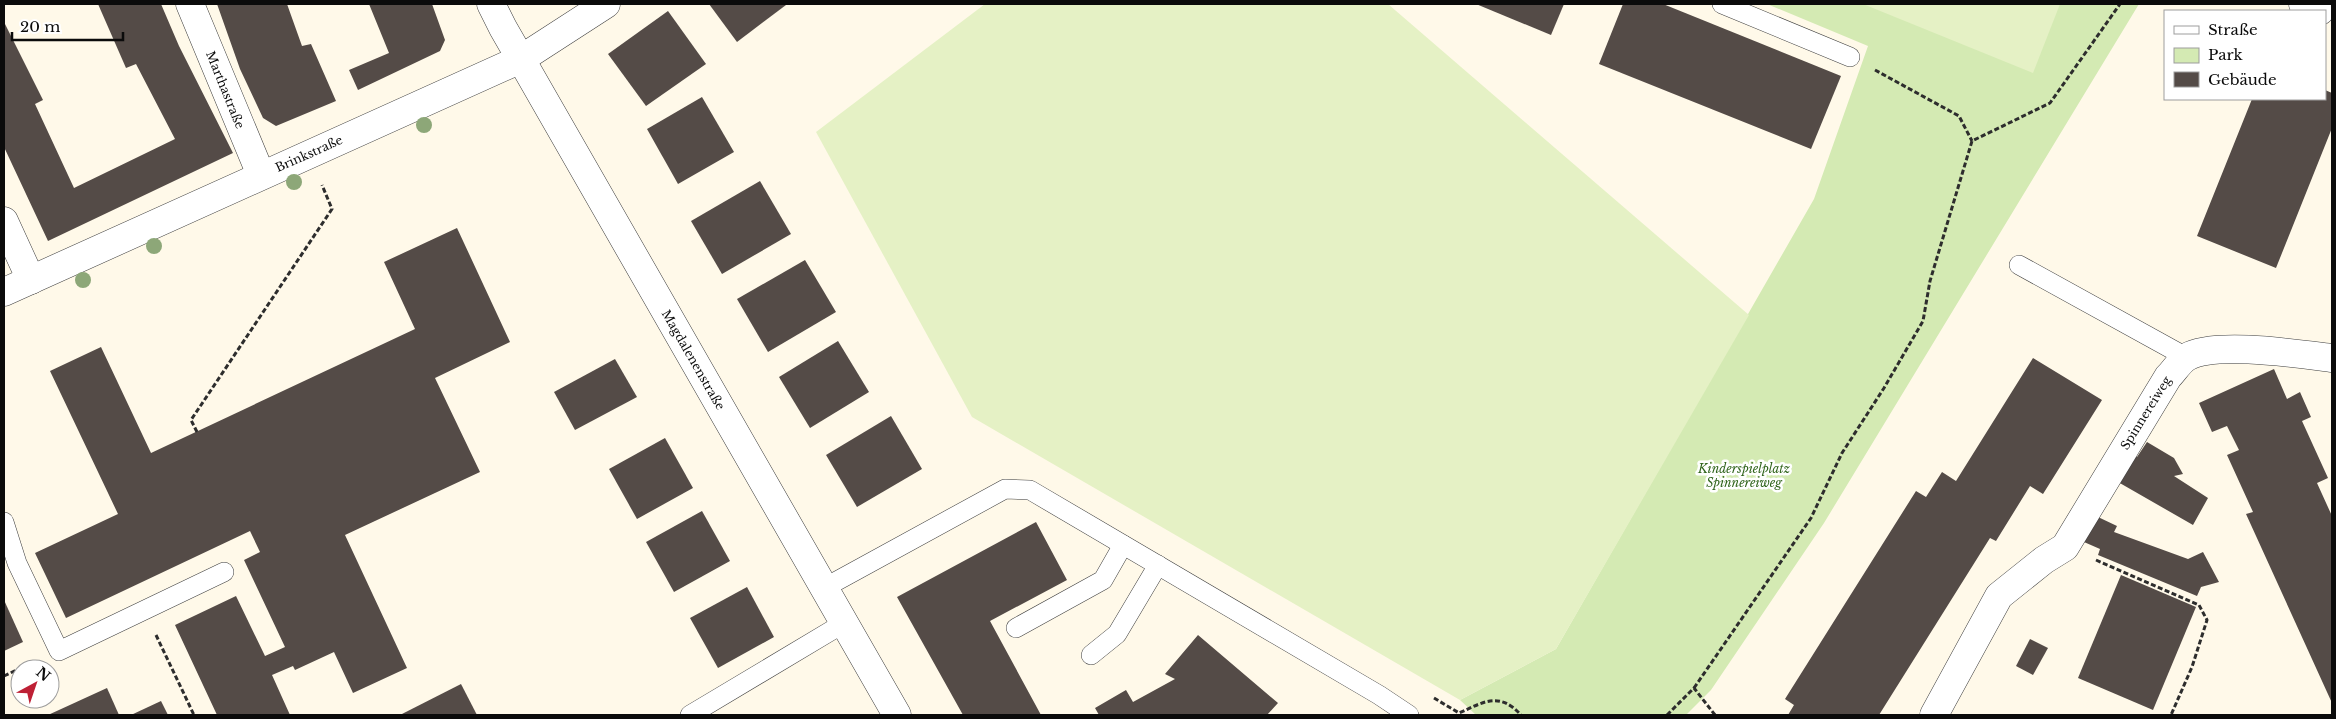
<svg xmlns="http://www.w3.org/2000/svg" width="2336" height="719" font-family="'Libre Baskerville',serif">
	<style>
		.green { fill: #d4eab3 }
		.pitch { fill: #e5f1c5 }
		.building { fill: #544b47 }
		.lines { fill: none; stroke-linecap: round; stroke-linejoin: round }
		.service-casing { stroke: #3e3e3e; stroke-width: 20 }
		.minor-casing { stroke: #3e3e3e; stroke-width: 29 }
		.path { stroke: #2d2d2d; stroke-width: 3; stroke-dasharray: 5 2.5; stroke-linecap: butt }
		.service { stroke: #fff; stroke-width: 19 }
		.minor { stroke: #fff; stroke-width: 28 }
		.tree { fill: #8da778 }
		.labels { text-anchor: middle; stroke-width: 5; stroke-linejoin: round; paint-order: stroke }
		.street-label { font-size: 12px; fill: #0b0b0b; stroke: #fff }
		.park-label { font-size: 12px; font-style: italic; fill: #30641b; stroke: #fff }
	</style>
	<rect width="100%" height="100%" fill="#fff9e9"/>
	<!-- green -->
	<path class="green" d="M1767,4H2139L1824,523L1711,690L1686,715H1476L1460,700L1556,649L1814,199L1868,46Z"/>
	<!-- pitch -->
	<g class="pitch">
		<path d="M985,4H1388L1749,315L1556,649L1460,700L972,417L816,132Z"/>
		<path d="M1863,4H2060L2033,73Z"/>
	</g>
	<!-- building -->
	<g class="building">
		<path d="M98,4H161L179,46L233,153L48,241L4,147V22L43,100L35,104L74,188L175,139L136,64L126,68Z"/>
		<path d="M217,4H287L302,46L311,44L336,101L276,126L263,118L240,69Z"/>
		<path d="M369,4H432L445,40L440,51L358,90L349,70L389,53Z"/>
		<path d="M709,4H785L786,5L737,42Z"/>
		<path d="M1476,4H1564L1551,35Z"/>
		<path d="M1623,4H1663L1841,76L1811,149L1599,64Z"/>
		<path d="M668,11L706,64L646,106L608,54Z"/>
		<path d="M2325,90L2332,93V128L2276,268L2197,236L2252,99H2325Z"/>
		<path d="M702,97L734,152L678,184L647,129Z"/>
		<path d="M760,181L791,234L722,274L691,221Z"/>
		<path d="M457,228L510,342L435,378L480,472L345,535L407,668L353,693L334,652L295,670L293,666L272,675L290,715H217L175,625L236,596L265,656L285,647L244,560L260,552L250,531L66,618L35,553L118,514L50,371L101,347L151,453L415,329L384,262Z"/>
		<path d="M805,260L836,312L768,352L737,299Z"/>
		<path d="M838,341L869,392L810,428L779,377Z"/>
		<path d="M2033,358L2102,400L2043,494L2030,486L1996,541L1990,538L1879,715H1788L1794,705L1785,699L1916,491L1926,497L1942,472L1956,481Z"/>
		<path d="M615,359L637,397L575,430L554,392Z"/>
		<path d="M2274,369L2287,399L2300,392L2311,417L2302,421L2328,478L2317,483L2332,516V703L2246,514L2253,512L2227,455L2239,450L2227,426L2212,432L2199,403Z"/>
		<path d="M891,416L922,469L857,507L826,455Z"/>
		<path d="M665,438L693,488L637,519L609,469Z"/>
		<path d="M2147,442L2174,458L2183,474L2174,476L2208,498L2193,525L2118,482L2133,455L2137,457Z"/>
		<path d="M702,511L730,561L674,592L646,542Z"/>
		<path d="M2098,517L2117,526L2114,532L2188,559L2203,552L2219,582L2201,587L2197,596L2098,555L2100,549L2084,542Z"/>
		<path d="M1036,522L1067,580L990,621L1041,715H963L897,597Z"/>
		<path d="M2121,575L2196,607L2153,710L2078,678Z"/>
		<path d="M747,587L774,637L718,668L690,618Z"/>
		<path d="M4,600L23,642L4,651Z"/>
		<path d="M1198,635L1278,703L1267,715H1099L1095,708L1126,690L1133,702L1175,679L1165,674Z"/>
		<path d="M2030,639L2048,648L2033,675L2016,666Z"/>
		<path d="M461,684L477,715H400Z"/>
		<path d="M107,688L119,715H48Z"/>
		<path d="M161,701L168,715H131Z"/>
	</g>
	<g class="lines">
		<!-- service casing -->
		<g class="service-casing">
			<g id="service">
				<path d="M1722,4L1850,57"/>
				<path d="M2019,265L2186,357"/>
				<path d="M4,522L17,563L59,651L224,572"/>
				<path d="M824,588L1005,489L1030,490L1379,695L1409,715"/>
				<path d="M1016,628L1103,580L1123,545"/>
				<path d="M1091,655L1117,634L1158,565"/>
				<path d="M690,715L844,623"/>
			</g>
		</g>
		<!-- minor casing -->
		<g class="minor-casing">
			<g id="minor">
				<path d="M190,4L261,175"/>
				<path d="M491,4L503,28L897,715"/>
				<path d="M2303,4L2320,11"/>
				<path d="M4,221L31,280"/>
				<path d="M4,292L521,59L606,4"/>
				<path d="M1934,715L1999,596L2044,560L2065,547L2168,377C2174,371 2180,361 2187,357C2214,341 2299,354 2332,358"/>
			</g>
		</g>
		<!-- path -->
		<g class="path">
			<path d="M1875,70L1959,116L1972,141"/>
			<path d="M197,432L191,420L332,209L322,185"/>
			<path d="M2096,560L2199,605L2207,620L2192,667L2171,715"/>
			<path d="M156,635L194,715"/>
			<path d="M4,676L33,662"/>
			<path d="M1694,688L1811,518L1842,453L1884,388L1923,321L1930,281L1972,141L2050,103L2120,4"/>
			<path d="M1434,698L1459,713C1484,702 1499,691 1521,715"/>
			<path d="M1667,715L1694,688L1715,715"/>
		</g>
		<!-- service -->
		<use href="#service" class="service"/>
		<!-- minor -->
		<use href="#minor" class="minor"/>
	</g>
	<!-- trees -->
	<g class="tree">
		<circle cx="424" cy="125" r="8"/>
		<circle cx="294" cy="182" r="8"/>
		<circle cx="154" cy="246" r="8"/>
		<circle cx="83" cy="280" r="8"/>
	</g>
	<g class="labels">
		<!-- street labels -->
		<g class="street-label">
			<text transform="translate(225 90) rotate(68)" y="4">Marthastraße</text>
			<text transform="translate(309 154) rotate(-24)" y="4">Brinkstraße</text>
			<text transform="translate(693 360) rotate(60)" y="4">Magdalenenstraße</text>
			<text transform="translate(2146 413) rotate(-58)" y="4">Spinnereiweg</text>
		</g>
		<!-- park labels -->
		<g class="park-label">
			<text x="1744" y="473">Kinderspielplatz<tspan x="1744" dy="14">Spinnereiweg</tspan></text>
		</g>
	</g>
	<!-- border -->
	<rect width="2336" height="719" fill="none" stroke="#0b0b0b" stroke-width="10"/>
	<!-- legend -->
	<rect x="2164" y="10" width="162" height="90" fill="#ffffff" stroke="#9d9d9d"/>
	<rect x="2174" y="26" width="25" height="8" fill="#ffffff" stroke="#9d9d9d"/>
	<text x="2208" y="35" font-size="15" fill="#0b0b0b">Straße</text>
	<rect x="2174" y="48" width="25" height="15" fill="#d4eab3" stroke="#9d9d9d"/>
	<text x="2208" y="60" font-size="15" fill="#0b0b0b">Park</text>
	<rect x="2174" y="72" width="25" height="15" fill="#544b47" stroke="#9d9d9d"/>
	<text x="2208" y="85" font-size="15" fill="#0b0b0b">Gebäude</text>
	<!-- north arrow -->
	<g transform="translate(35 684) rotate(40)"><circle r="24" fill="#ffffff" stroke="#9d9d9d"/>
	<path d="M0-4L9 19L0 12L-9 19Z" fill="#be2035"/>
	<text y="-8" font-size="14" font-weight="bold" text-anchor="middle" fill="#0b0b0b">N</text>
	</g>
	<!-- scale -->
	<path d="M12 32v8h111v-8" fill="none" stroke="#0b0b0b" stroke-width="2.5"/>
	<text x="20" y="32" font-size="15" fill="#0b0b0b" stroke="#ffffff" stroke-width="4" paint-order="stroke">20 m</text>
</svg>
